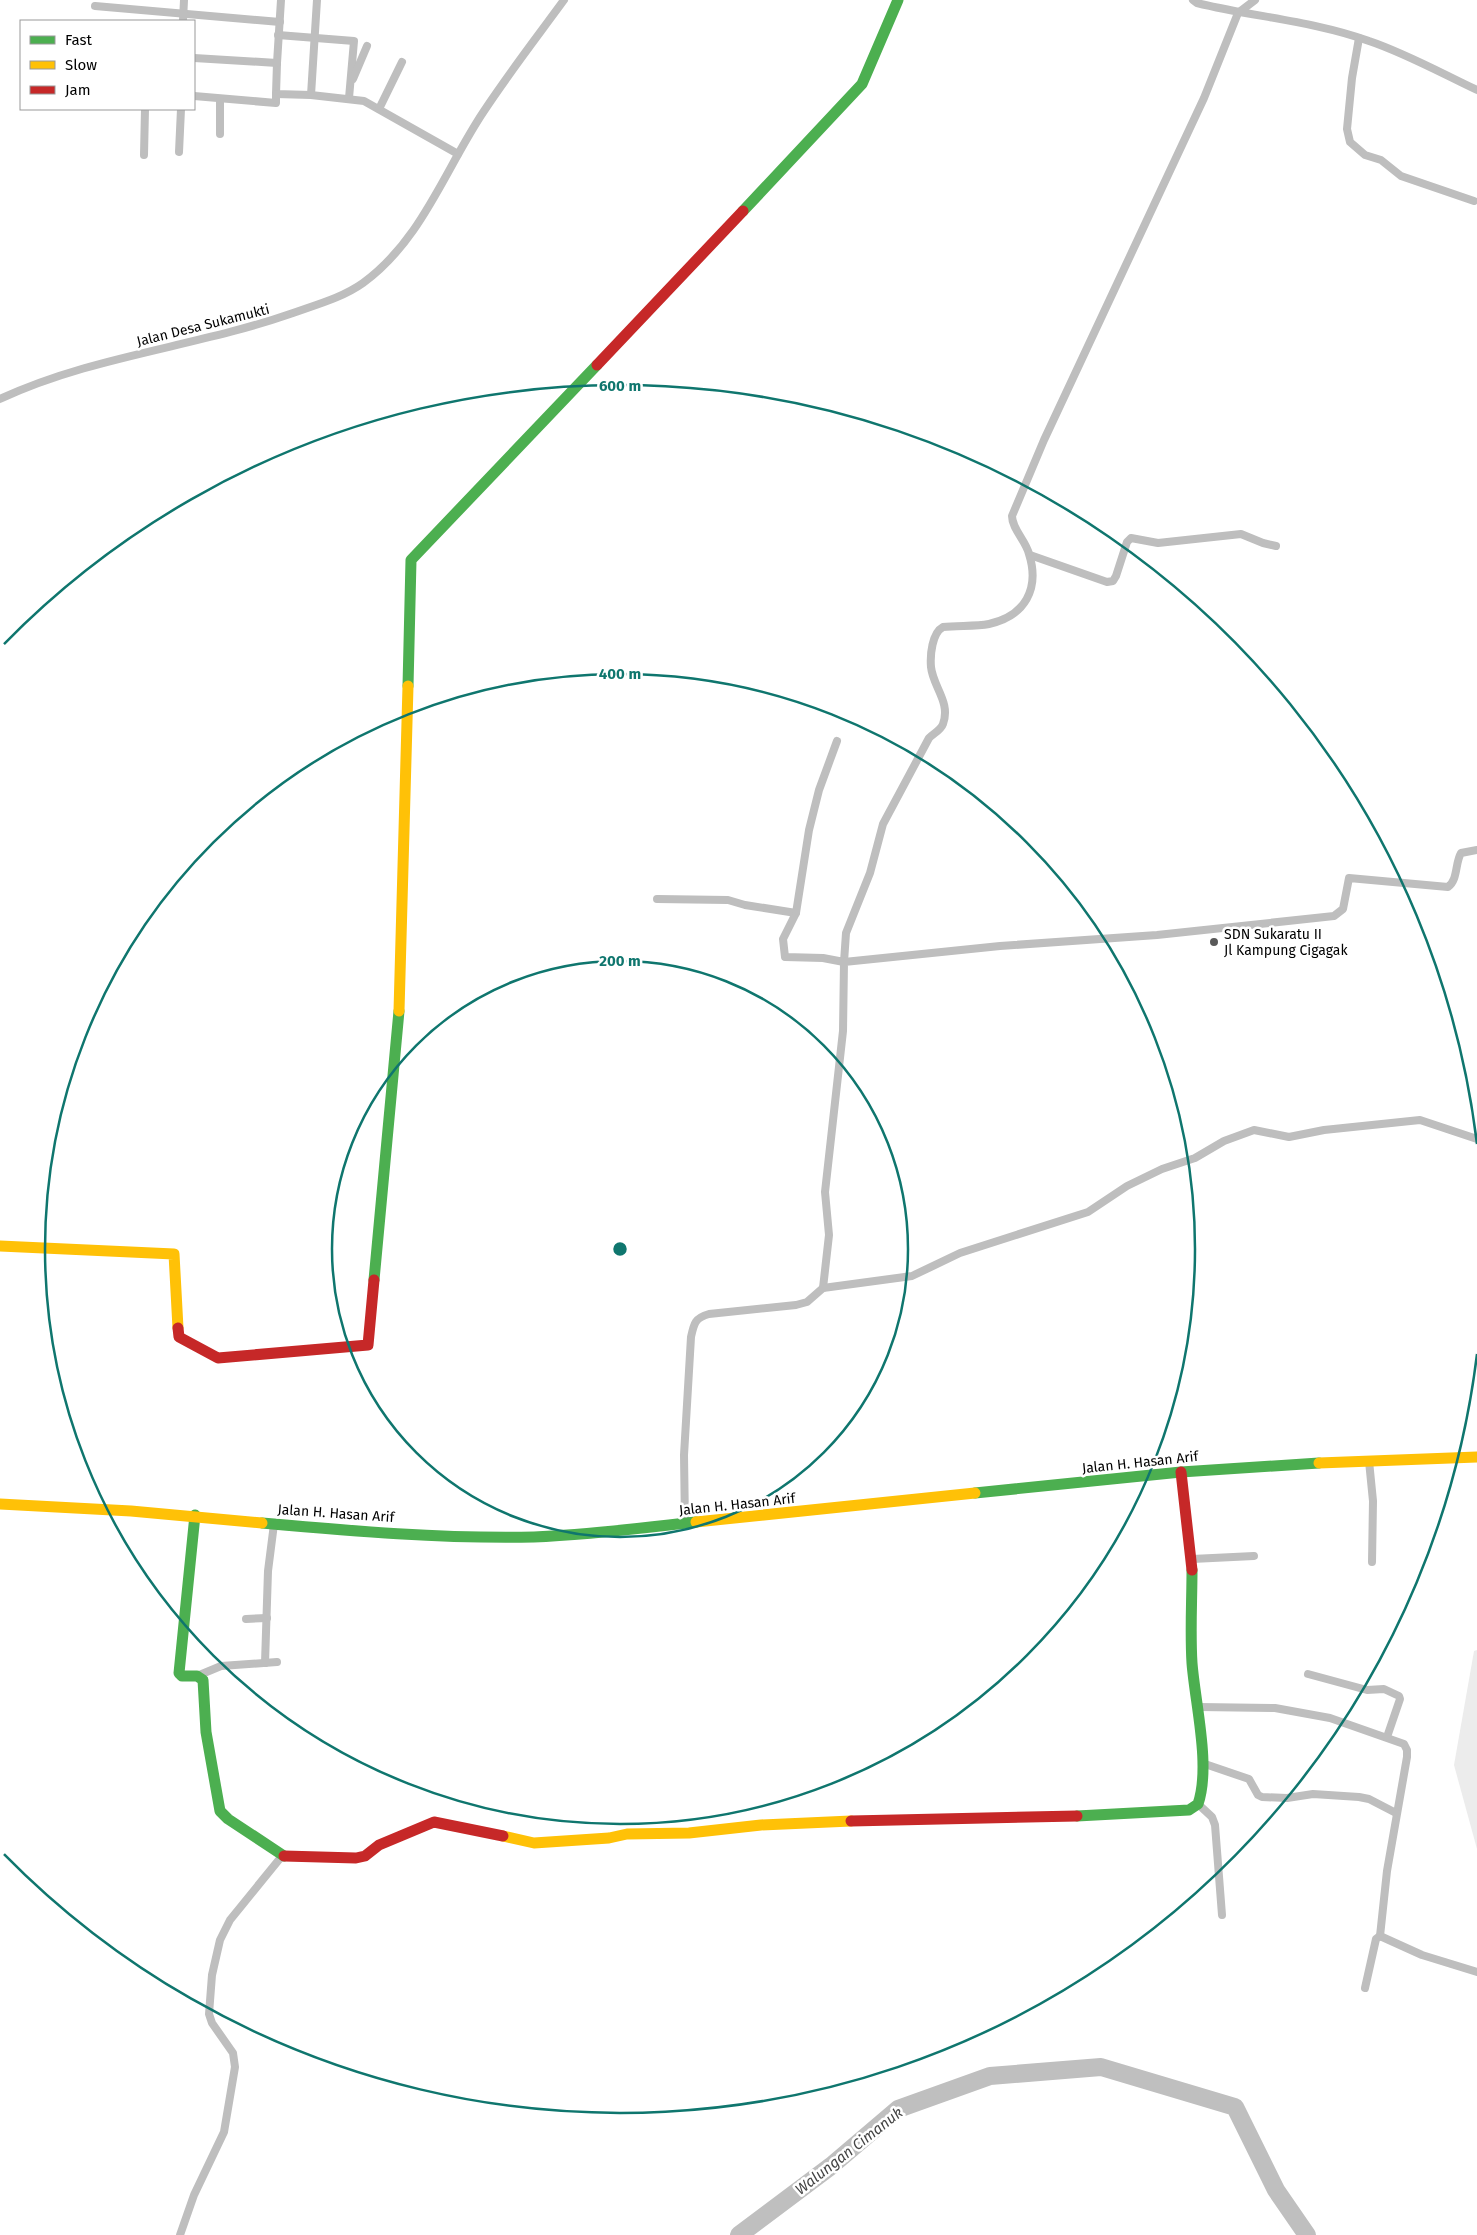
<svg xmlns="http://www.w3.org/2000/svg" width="1477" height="2235" font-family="'Fira Sans',sans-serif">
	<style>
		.green { fill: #ececec }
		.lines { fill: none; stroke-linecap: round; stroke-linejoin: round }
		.river { stroke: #bfbfbf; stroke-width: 18 }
		.street { stroke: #bebebe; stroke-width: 8 }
		.fast { stroke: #4caf50; stroke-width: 11 }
		.slow { stroke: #ffc107; stroke-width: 11 }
		.jam { stroke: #c62828; stroke-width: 11 }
		.ring { fill: none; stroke: #0f766e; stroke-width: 2.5 }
		.poi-dot { fill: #595959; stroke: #fff; stroke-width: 2 }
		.labels { text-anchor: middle; stroke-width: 5; stroke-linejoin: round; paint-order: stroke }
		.street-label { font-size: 14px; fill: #000; stroke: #fff }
		.poi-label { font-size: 14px; fill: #000; stroke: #fff; text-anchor: start }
		.water-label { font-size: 15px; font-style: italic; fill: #444; stroke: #fff }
		.centre { fill: #0f766e; stroke: #fff; stroke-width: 2.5 }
		.ring-label { font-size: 15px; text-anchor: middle; font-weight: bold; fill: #0f766e; stroke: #fff; stroke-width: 5; stroke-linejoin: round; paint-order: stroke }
	</style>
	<rect width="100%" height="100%" fill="#fff"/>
	<!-- green -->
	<path class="green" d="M1477,1650V1849L1454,1765L1474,1651Z"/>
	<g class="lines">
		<!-- river -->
		<path class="river" d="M739,2235L831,2166L898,2109L990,2076L1101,2067L1235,2107L1276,2190L1307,2235"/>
		<!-- street -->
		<g class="street">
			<path d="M1193,0L1197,3C1254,17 1314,21 1369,41C1405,53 1443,74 1477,90"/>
			<path d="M95,6L280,22"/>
			<path d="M183,21L184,0"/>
			<path d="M278,35L354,41L349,98"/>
			<path d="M1359,38L1352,78L1347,129L1350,142L1365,155L1381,160L1401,176L1474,201"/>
			<path d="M194,58L277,63L276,94L311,95L364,101L458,154"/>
			<path d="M277,63L281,0"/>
			<path d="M353,79L367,46"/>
			<path d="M311,95L317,0"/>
			<path d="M194,96L276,103V94"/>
			<path d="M220,99V134"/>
			<path d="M379,109L402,62"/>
			<path d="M179,152L181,109"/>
			<path d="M144,155L145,109"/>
			<path d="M0,399C92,356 195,347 290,314C315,305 342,298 363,283C422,240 445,169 484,111C509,73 537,37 564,0"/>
			<path d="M1030,555L1107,582L1113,581L1116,576L1127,542L1131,538L1158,543L1241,534L1263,543L1276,546"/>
			<path d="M657,899L728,900L745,905L796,913L783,939L785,957L823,958L844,962L846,933L870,873L883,824L929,738C934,733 941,730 943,724C951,702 933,687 931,667C930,655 932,633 943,627C957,625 975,627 989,624C1025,616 1040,589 1029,554C1026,541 1012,529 1012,516L1044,440L1204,98L1238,13L1255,0"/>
			<path d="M796,913L809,830L819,790L837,741"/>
			<path d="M823,1288L829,1235L825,1192L843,1031L844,962L1000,946L1157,935L1334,916L1343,909L1349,878L1448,887C1458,880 1455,863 1461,853L1477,850"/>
			<path d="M1369,1461L1373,1501L1372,1562"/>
			<path d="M685,1524L684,1455L691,1337C694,1323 695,1318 709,1314L796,1305L807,1302L823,1288L912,1276L960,1253L1088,1212L1127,1186L1162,1169L1195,1158L1224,1141L1254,1130L1289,1137L1324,1130L1420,1120L1477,1139"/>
			<path d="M1192,1559L1254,1556"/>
			<path d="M246,1619L267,1618"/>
			<path d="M265,1663L268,1571L274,1524"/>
			<path d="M1308,1674L1367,1690L1384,1689L1399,1696L1400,1699L1387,1737"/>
			<path d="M197,1676L221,1666L277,1662"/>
			<path d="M1199,1707L1275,1708L1330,1718L1404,1744L1407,1750V1757L1387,1871L1380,1936L1422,1955L1477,1972"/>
			<path d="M1202,1763L1249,1779L1258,1795L1262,1797L1287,1798L1313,1794L1359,1797L1369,1799L1396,1813"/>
			<path d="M1198,1804L1212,1817L1215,1825L1222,1915"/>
			<path d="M1365,1988L1376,1939L1380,1936"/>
			<path d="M180,2235L194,2195L224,2132L235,2067L233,2053L212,2023L209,2014L212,1975L220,1940L230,1920L282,1856"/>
		</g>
		<!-- fast -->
		<g class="fast">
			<path d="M743,211L862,84L898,0"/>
			<path d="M408,686L411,560L597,365"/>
			<path d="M374,1280L399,1011"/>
			<path d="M975,1493L1181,1472L1319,1463"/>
			<path d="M195,1515L179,1673L182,1676H197L203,1680L206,1732L220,1811L228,1819L284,1856"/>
			<path d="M262,1523C352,1531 443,1539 534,1537C588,1535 642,1528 696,1522"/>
			<path d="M1077,1816L1189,1810L1198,1804C1211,1766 1195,1703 1192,1663C1190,1632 1192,1601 1192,1570"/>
		</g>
		<!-- slow -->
		<g class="slow">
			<path d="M399,1011L408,686"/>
			<path d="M0,1246L174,1254L178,1328"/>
			<path d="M1319,1463L1477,1457"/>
			<path d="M0,1504L131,1511L262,1523"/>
			<path d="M696,1522L975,1493"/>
			<path d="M503,1836L534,1843L609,1838L627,1834L689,1833L761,1825L851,1821"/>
		</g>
		<!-- jam -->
		<g class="jam">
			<path d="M597,365L743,211"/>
			<path d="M178,1328L179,1337L218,1358L368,1345L374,1280"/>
			<path d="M1181,1472L1192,1570"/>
			<path d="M851,1821L1077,1816"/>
			<path d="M284,1856L356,1858L365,1856L379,1845L434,1822L503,1836"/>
		</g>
	</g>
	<!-- distance rings -->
	<g class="ring">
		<circle cx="620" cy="1249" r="288"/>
		<circle cx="620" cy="1249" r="575"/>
		<path d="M1477 1354A863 863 0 0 1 4 1854M4 644A863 863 0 0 1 1477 1144"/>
	</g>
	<!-- markers -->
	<circle class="poi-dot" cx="1214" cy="942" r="5"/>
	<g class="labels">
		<!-- street labels -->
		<g class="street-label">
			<text transform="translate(203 325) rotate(-14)" y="5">Jalan Desa Sukamukti</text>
			<text transform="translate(1140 1462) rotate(-6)" y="5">Jalan H. Hasan Arif</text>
			<text transform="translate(737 1504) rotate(-6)" y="5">Jalan H. Hasan Arif</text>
			<text transform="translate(336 1513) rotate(4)" y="5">Jalan H. Hasan Arif</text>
		</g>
		<!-- poi labels -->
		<g class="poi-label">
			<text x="1224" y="939">SDN Sukaratu II<tspan x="1224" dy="16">Jl Kampung Cigagak</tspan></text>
		</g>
		<!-- water labels -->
		<g class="water-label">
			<text transform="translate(849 2151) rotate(-38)" y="5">Walungan Cimanuk</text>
		</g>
	</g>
	<circle cx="620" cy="1249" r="8" class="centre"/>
	<g class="ring-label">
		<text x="620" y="391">600 m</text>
		<text x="620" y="679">400 m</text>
		<text x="620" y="966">200 m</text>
	</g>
	<!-- legend -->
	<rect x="20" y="20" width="175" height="90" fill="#ffffff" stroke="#999999"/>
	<rect x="30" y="36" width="25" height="8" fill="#4caf50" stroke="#999999"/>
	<text x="65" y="45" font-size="15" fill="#000000">Fast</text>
	<rect x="30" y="61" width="25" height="8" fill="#ffc107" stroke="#999999"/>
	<text x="65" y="70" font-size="15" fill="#000000">Slow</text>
	<rect x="30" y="86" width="25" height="8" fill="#c62828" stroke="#999999"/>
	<text x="65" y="95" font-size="15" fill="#000000">Jam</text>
</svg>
